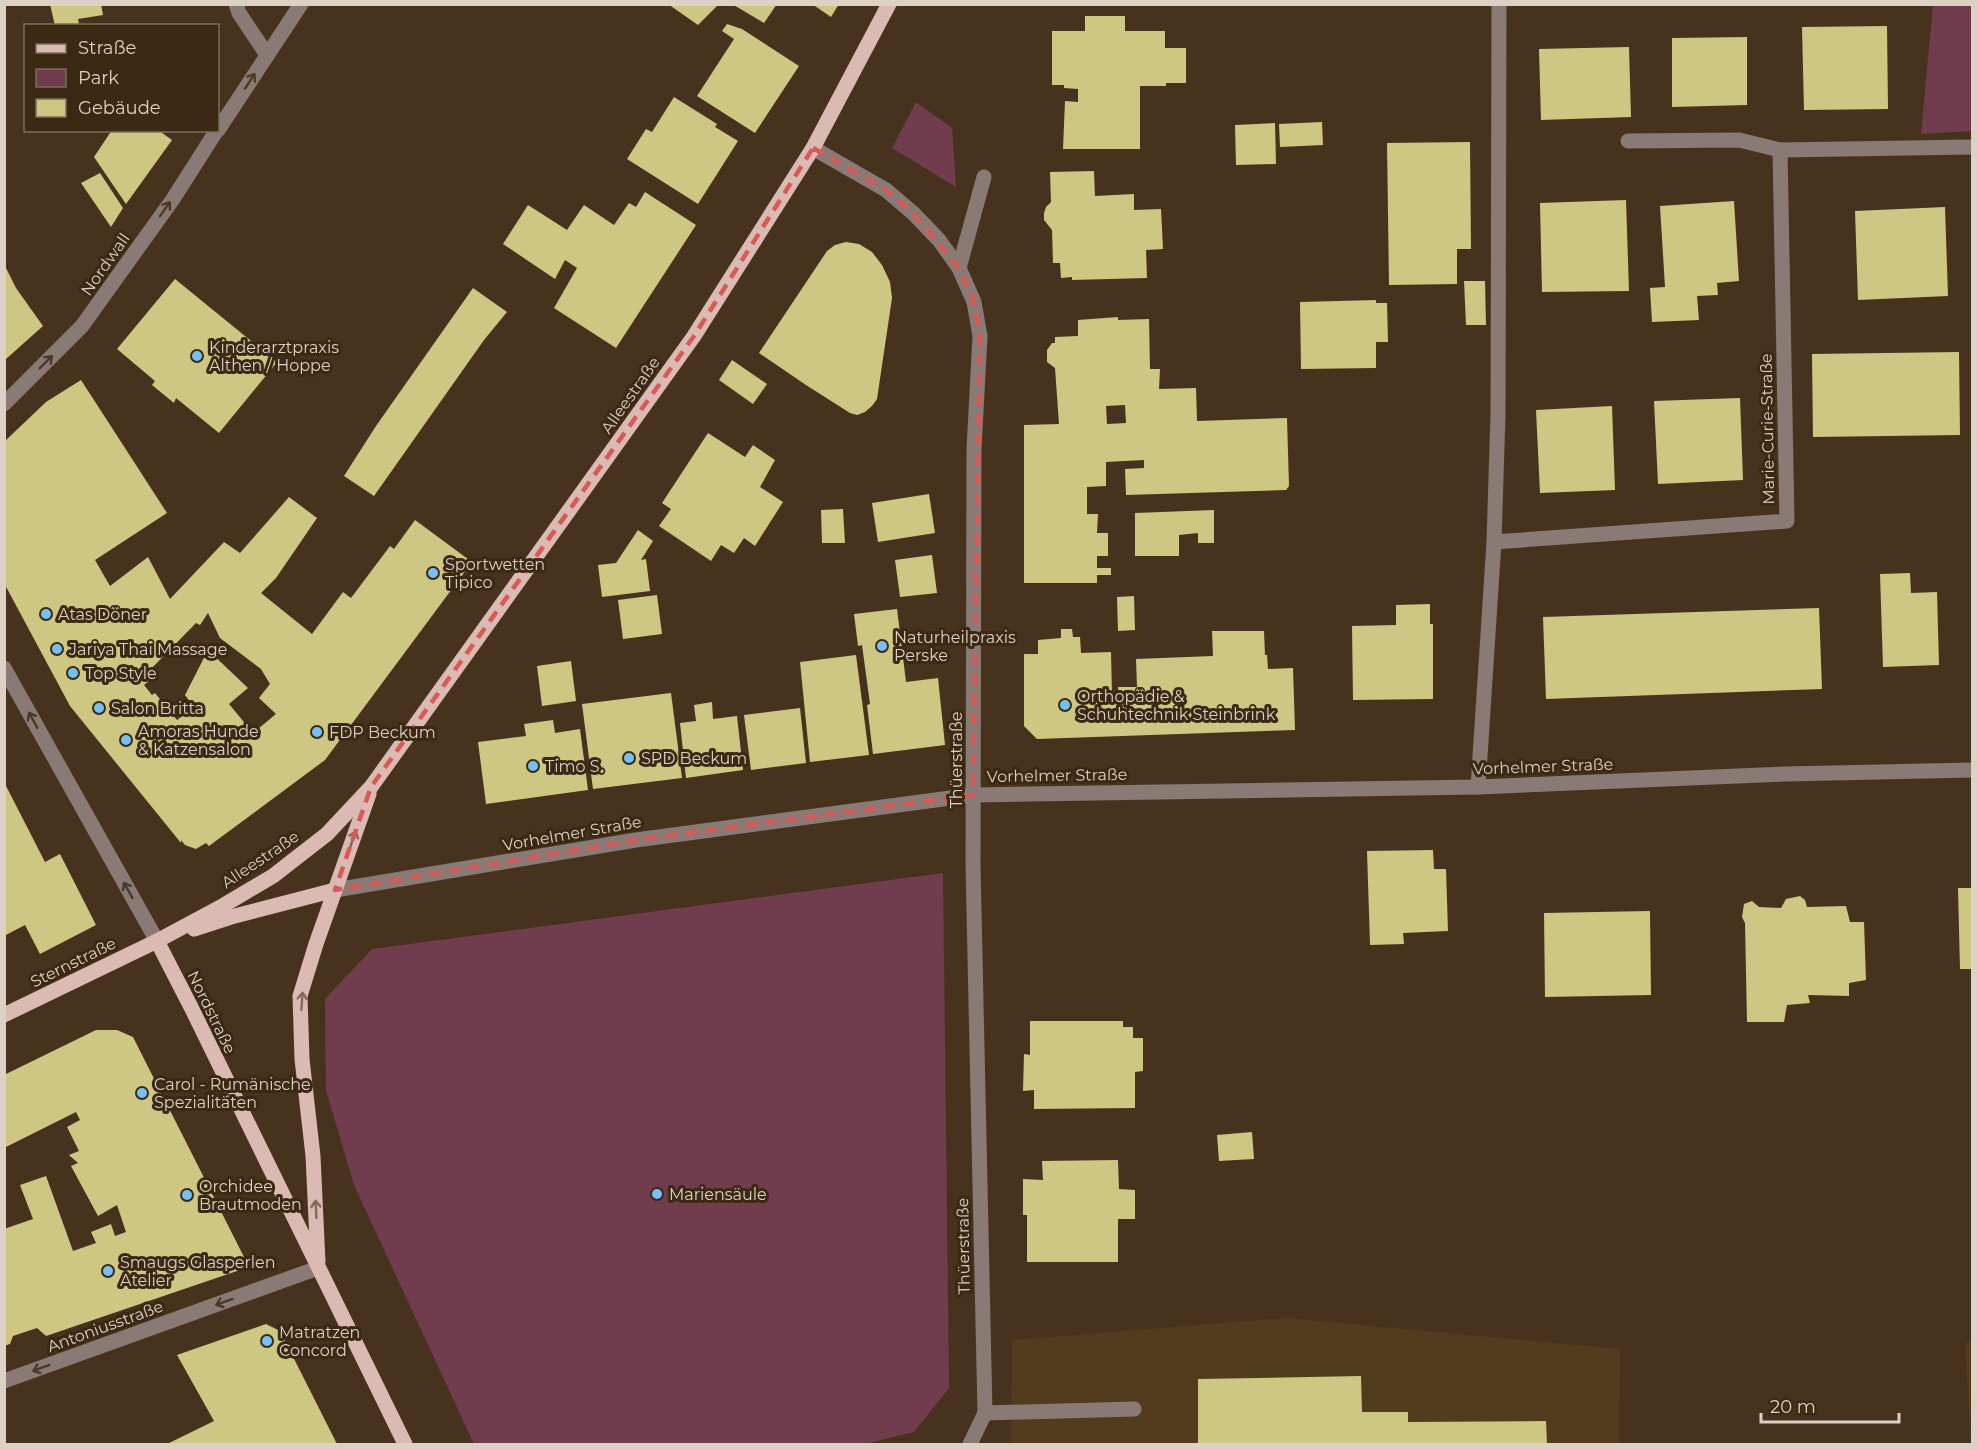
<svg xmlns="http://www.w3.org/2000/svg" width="1977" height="1449" font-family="Montserrat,sans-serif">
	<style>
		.built { fill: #533b1e }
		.green { fill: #713c4e }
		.building { fill: #cec783; fill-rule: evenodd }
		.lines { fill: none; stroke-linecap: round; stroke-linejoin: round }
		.minor { stroke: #897a76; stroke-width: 15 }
		.major { stroke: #dabab3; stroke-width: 15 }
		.oneway { stroke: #4b3927 }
		.oneway2 { stroke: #836a5b }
		.marked { fill: none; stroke: #d85a57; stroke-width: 4.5; stroke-dasharray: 12 8; stroke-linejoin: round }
		.poi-dot { fill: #75c0f6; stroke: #3c2913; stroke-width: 2 }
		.labels { text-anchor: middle; stroke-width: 6; stroke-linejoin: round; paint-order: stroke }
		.street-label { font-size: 16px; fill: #ddd0c4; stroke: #3c2913 }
		.poi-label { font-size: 16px; fill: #ddd0c4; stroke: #3c2913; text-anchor: start }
	</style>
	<rect width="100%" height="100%" fill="#47331d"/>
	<!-- built -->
	<g class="built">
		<path d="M1286,1318L1620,1349L1619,1444H1011L1012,1340Z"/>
		<path d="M1972,1339V1444H1971L1965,1344Z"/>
	</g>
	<!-- green -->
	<g class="green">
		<path d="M1933,5H1972V131L1921,134Z"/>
		<path d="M916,102L952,128L956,187L892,148Z"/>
		<path d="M943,873L949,1388L914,1432L865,1444H474L354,1185L326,1090L325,999L372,949Z"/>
	</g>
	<!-- building -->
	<g class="building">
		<path d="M50,4H101L103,15L78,19L79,24L55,26Z"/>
		<path d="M668,4H719L698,25Z"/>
		<path d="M732,4H777L764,23Z"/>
		<path d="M812,4H839L831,17Z"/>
		<path d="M1085,16H1125V31H1165V48H1186V83H1166V86H1140V149H1063L1065,101L1078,102V89L1064,88V85H1052V31H1085Z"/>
		<path d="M727,24L742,29L799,66L755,133L697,96L734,39L722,31Z"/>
		<path d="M1887,26L1888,109L1804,110L1802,27Z"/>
		<path d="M1747,37V105L1672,107V38Z"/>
		<path d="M1629,47L1631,117L1541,120L1539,49Z"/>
		<path d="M674,97L717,124L715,127L738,141L698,204L627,159L646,129L652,132Z"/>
		<path d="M1322,122L1323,145L1280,147L1279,124Z"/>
		<path d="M1275,123L1276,164L1236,165L1235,125Z"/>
		<path d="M112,130H158L172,140L126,204L94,157Z"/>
		<path d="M1470,142L1471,249H1457V284L1389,285L1387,143Z"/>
		<path d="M1094,171L1095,196L1134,194V210L1161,209L1163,249L1146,250L1147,278L1072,280V277L1061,278L1060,263H1053L1052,230L1044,220V213L1046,207L1051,202L1050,172Z"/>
		<path d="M100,173L123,208L111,227L81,183Z"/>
		<path d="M645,192L696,225L616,348L554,308L577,268L565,260L555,279L503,244L528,205L567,230L584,205L614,225L629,203L636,207Z"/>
		<path d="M1626,200L1629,291L1542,292L1540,203Z"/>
		<path d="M1734,201L1739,281L1717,283L1718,295L1697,296L1699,320L1652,322L1650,288L1665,287L1660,206Z"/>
		<path d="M1945,207L1948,296L1858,300L1855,211Z"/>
		<path d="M846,242L859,244L872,252L882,265L890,282L892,298L877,399L872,406L865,412L857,415L850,413L806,385L759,353L827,251L835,245Z"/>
		<path d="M4,264L16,288L43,326L6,359L4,355Z"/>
		<path d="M175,279L277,362L219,433L176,398L174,403L152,385L155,381L117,349Z"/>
		<path d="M1464,281H1485L1486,325H1466Z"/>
		<path d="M473,288L507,312L484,340L374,496L344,476L376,426Z"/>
		<path d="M1376,300V303H1387L1388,342H1376V368L1301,369L1300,302Z"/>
		<path d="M1118,317V320L1149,319L1150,369H1160L1159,389L1196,388L1197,421L1287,418L1289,486L1286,490L1126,495L1125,469L1144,468V460L1106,462V486L1087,487V514H1098L1097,533H1108V556H1097V568H1111V575H1097V583H1024V425L1059,424L1055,368L1047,362V350L1052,343H1055V337L1078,336V320ZM1125,405L1126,423L1107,424L1106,406Z"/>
		<path d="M1959,352L1960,435L1813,437L1812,354Z"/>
		<path d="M732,360L767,384L753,404L719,380Z"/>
		<path d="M81,380L167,513L95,560L110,586L148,557L170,599L224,542L240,553L289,497L317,518L276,578L261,593L312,634L343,592L351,598L390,546L394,549L415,520L472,562L325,760L209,846L206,843L196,849L185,845L181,840V843L70,706L4,583V442L46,402ZM208,613L220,638L261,669L270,684L259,698L276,714L253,733L229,704L248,688L208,650L185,695L194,707L177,720L155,693L152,695L144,685L150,680L146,674L196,623L200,625Z"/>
		<path d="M1740,398L1743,480L1658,484L1654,401Z"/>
		<path d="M1612,406L1615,490L1540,493L1536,410Z"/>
		<path d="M708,433L745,457L753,445L775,460L760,487L783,502L755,546L744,538L734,553L721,545L711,561L659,526L671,509L662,503Z"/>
		<path d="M929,494L935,533L878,542L872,503Z"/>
		<path d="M843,509L845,543H822L821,510Z"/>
		<path d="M1214,510V543H1198V533L1179,535V556H1135V513Z"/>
		<path d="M638,530L653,541L641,560L646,559L650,591L602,597L598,565L616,563Z"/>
		<path d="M932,555L937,593L900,597L895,560Z"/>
		<path d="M1910,573L1911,593L1937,592L1939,665L1883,667L1880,574Z"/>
		<path d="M657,595L662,634L623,639L618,600Z"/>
		<path d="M1134,596L1135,630L1118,631L1117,597Z"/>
		<path d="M1430,604V624H1433V699L1353,700L1352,626L1396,625V605Z"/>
		<path d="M1819,608L1822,689L1546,699L1543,617Z"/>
		<path d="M897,609L906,682L938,678L945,745L873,754L867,705L870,704L862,645L858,646L854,614Z"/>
		<path d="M1061,629H1072L1073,637H1080L1081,653L1111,652L1112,696H1119L1118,687H1137L1136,659L1213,656L1212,631H1264L1265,655H1267L1268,669L1293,668L1295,730L1037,739L1024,726V654H1038V640L1061,638Z"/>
		<path d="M856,655L869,755L810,762L800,662Z"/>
		<path d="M571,661L576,701L542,706L537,666Z"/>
		<path d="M671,693L682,778L593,789L582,704Z"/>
		<path d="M712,702L713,719L737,716L743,770L686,778L680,723L696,721L694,705Z"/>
		<path d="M800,708L806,763L751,770L744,715Z"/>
		<path d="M553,720L555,733L580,729L588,790L486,804L478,742L526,736L524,724Z"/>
		<path d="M4,782L45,862L60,854L96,925L40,954L25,925L4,936Z"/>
		<path d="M1433,850L1434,869H1446L1448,931L1403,933L1404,944L1370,945L1367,851Z"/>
		<path d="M1958,888H1972V969H1960Z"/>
		<path d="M1800,896L1805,900L1807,907L1846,906L1850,922H1864L1866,980L1849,983V996L1808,995L1810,1003L1787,1005L1784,1022H1747L1745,923L1742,917L1744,904L1752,901L1759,907L1781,908L1786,899Z"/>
		<path d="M1650,911L1651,995L1545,997L1544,913Z"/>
		<path d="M1030,1021H1123V1027H1133V1038H1143V1071L1135,1072V1108L1034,1109V1090L1023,1091L1024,1054L1030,1055Z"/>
		<path d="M96,1030H117L133,1037L244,1257L237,1271L46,1336L37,1328L13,1336L10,1344L4,1346V1229L33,1219L20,1185L46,1176L73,1251L96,1243L91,1232L111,1224L115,1236L126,1232L117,1205L98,1216L71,1166L78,1163L69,1155L79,1151L67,1127L80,1120L76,1112L6,1147L4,1143V1075Z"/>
		<path d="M1252,1132L1254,1159L1219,1161L1217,1135Z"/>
		<path d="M1118,1160L1119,1189L1135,1190V1219H1118V1262H1027V1215H1023V1179L1043,1180L1042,1161Z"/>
		<path d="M266,1324L280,1331L337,1444H167L214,1421L177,1355Z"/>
		<path d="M1361,1376L1362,1412H1408V1422L1546,1421L1547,1444H1198V1379Z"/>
	</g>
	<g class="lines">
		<!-- minor -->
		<g class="minor">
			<path d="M236,4L239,13L267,55"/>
			<path d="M218,130L301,4"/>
			<path d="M1628,141L1739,140L1780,150L1972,147"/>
			<path d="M813,148L886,190L913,213L939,240L959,268L974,302L980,336L974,449L973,865L985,1413L970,1444"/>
			<path d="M959,268L984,177"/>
			<path d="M4,404L82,326L173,199L217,130"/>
			<path d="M1494,542L1787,521L1780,150"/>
			<path d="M4,668L157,941"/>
			<path d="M1478,787L1494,542L1498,414L1499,4"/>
			<path d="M335,890L636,840L973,795L1478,787L1786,774L1972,770"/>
			<path d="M4,1381L318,1268"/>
			<path d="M985,1413L1134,1409"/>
		</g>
		<!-- major -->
		<g class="major">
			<path d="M194,929L231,917L335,890"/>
			<path d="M157,941L192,1009L405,1444"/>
			<path d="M4,1015L157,941L224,905L273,876L327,834L371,787L694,336L813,148L889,4"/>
			<path d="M318,1262L313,1156L302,1059L300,996L316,944L369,794"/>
		</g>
	</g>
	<!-- one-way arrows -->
	<defs><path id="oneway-shaft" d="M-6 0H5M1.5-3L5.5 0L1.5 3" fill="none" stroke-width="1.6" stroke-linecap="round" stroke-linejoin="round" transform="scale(1.5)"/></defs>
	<g class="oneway">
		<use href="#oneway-shaft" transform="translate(250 81) rotate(-57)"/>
		<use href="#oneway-shaft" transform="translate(165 209) rotate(-55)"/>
		<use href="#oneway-shaft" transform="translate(46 362) rotate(-45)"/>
		<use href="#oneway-shaft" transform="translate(33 720) rotate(-119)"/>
		<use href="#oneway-shaft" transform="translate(128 890) rotate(-119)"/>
		<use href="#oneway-shaft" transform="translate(224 1302) rotate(160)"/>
		<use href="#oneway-shaft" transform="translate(41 1368) rotate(160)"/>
	</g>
	<g class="oneway2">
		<use href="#oneway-shaft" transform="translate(353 839) rotate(-71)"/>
		<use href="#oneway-shaft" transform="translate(302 1001) rotate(-86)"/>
		<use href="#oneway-shaft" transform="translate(316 1209) rotate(-93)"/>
	</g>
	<!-- marked area -->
	<path class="marked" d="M813,148L886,190L913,213L959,268L974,302L980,336L973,795L636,840L335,890L371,787L694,336Z"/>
	<!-- markers -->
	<g class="poi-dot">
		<circle cx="197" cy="356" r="6"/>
		<circle cx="433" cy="573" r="6"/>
		<circle cx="46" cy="614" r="6"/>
		<circle cx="882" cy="646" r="6"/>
		<circle cx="57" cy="649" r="6"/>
		<circle cx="73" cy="673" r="6"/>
		<circle cx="1065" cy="705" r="6"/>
		<circle cx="99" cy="708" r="6"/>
		<circle cx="317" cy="732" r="6"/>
		<circle cx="126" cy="740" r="6"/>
		<circle cx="629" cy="758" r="6"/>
		<circle cx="533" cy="766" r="6"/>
		<circle cx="142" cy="1093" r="6"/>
		<circle cx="657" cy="1194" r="6"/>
		<circle cx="187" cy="1195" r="6"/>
		<circle cx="108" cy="1271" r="6"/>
		<circle cx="267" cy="1341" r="6"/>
	</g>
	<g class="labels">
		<!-- street labels -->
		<g class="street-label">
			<text transform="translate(105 264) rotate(-55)" y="6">Nordwall</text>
			<text transform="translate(630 395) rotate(-55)" y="6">Alleestraße</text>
			<text transform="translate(1767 429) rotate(-91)" y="6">Marie-Curie-Straße</text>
			<text transform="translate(956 760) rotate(-90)" y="6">Thüerstraße</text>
			<text transform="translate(1543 766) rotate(-2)" y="6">Vorhelmer Straße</text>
			<text transform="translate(1057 775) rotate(-1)" y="6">Vorhelmer Straße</text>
			<text transform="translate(572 833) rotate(-10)" y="6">Vorhelmer Straße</text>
			<text transform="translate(260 859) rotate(-34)" y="6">Alleestraße</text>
			<text transform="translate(73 962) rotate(-26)" y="6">Sternstraße</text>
			<text transform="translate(212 1012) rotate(64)" y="6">Nordstraße</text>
			<text transform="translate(963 1246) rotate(-91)" y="6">Thüerstraße</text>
			<text transform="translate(105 1326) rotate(-20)" y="6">Antoniusstraße</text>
		</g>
		<!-- poi labels -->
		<g class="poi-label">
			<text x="209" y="353">Kinderarztpraxis<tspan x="209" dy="18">Althen / Hoppe</tspan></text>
			<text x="445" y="570">Sportwetten<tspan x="445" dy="18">Tipico</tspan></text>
			<text x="58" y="620">Atas Döner</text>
			<text x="894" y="643">Naturheilpraxis<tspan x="894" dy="18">Perske</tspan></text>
			<text x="69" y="655">Jariya Thai Massage</text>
			<text x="85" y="679">Top Style</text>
			<text x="1077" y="702">Orthopädie &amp;<tspan x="1077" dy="18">Schuhtechnik Steinbrink</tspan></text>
			<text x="111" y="714">Salon Britta</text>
			<text x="138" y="737">Amoras Hunde<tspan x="138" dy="18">&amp; Katzensalon</tspan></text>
			<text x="329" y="738">FDP Beckum</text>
			<text x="641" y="764">SPD Beckum</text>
			<text x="545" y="772">Timo S.</text>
			<text x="154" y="1090">Carol - Rumänische<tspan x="154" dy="18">Spezialitäten</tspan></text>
			<text x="199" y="1192">Orchidee<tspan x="199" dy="18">Brautmoden</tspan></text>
			<text x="669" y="1200">Mariensäule</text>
			<text x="120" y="1268">Smaugs Glasperlen<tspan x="120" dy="18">Atelier</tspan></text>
			<text x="279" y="1338">Matratzen<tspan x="279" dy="18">Concord</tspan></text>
		</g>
	</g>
	<!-- border -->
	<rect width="1977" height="1449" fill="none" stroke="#ddd0c4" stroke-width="12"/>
	<!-- legend -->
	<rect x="24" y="24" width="195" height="108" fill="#3c2913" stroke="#7c6c5a" stroke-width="1.5"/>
	<rect x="36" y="44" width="30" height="9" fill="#dabab3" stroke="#7c6c5a" stroke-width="1.5"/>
	<text x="78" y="54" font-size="18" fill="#ddd0c4">Straße</text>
	<rect x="36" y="69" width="30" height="18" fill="#713c4e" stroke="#7c6c5a" stroke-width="1.5"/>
	<text x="78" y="84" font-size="18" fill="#ddd0c4">Park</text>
	<rect x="36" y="99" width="30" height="18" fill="#cec783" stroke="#7c6c5a" stroke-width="1.5"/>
	<text x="78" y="114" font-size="18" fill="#ddd0c4">Gebäude</text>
	<!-- scale -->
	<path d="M1761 1413v9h138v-9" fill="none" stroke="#ddd0c4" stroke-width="3"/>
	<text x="1770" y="1413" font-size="18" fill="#ddd0c4" stroke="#3c2913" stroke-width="4.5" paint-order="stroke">20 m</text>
</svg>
